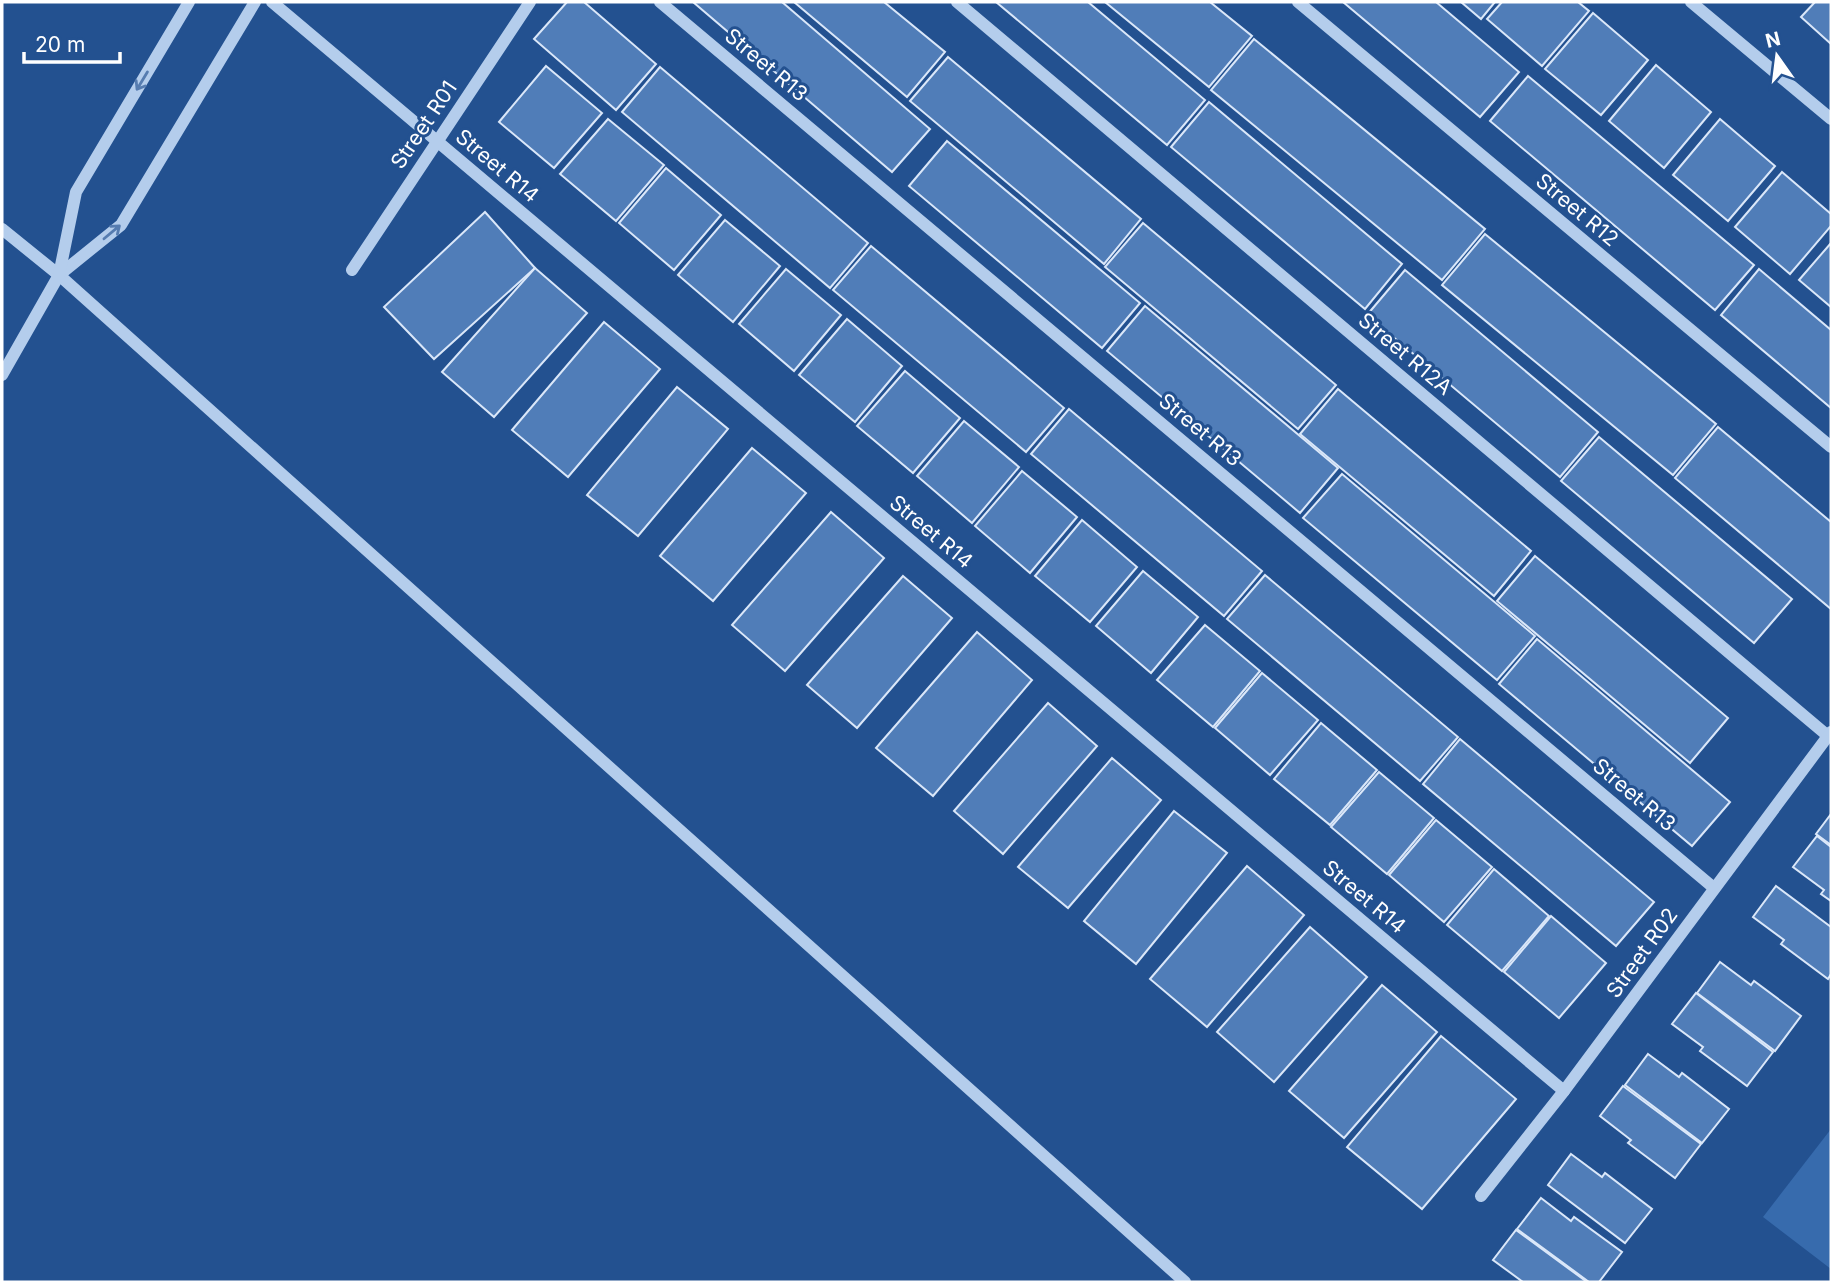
<svg xmlns="http://www.w3.org/2000/svg" width="1833" height="1284" font-family="Inter,sans-serif">
	<style>
		.green { fill: #376bad }
		.building { fill: #507db8; stroke: #dae7f9; stroke-width: 2 }
		.lines { fill: none; stroke-linecap: round; stroke-linejoin: round }
		.minor { stroke: #b4cdec; stroke-width: 12 }
		.oneway { stroke: #567cb0 }
		.labels { text-anchor: middle; stroke-width: 6; stroke-linejoin: round; paint-order: stroke }
		.street-label { font-size: 21px; fill: #fff; stroke: #235190 }
	</style>
	<rect width="100%" height="100%" fill="#235190"/>
	<!-- green -->
	<path class="green" d="M1831,1129V1269L1763,1217Z"/>
	<!-- building -->
	<g class="building">
		<path d="M567,2H584L656,64L616,110L534,39Z"/>
		<path d="M693,2H782L930,129L892,172Z"/>
		<path d="M794,2H884L945,52L907,97Z"/>
		<path d="M996,2H1088L1205,100L1167,145Z"/>
		<path d="M1105,2H1210L1252,36L1209,87Z"/>
		<path d="M1343,2H1436L1519,72L1480,117Z"/>
		<path d="M1461,2H1495L1481,19Z"/>
		<path d="M1502,2H1578L1589,11L1542,66L1487,19Z"/>
		<path d="M1815,2H1831V44L1801,17Z"/>
		<path d="M1593,13L1648,60L1601,115L1545,69Z"/>
		<path d="M1254,39L1485,229L1442,280L1211,90Z"/>
		<path d="M948,57L1141,219L1104,264L910,101Z"/>
		<path d="M1656,65L1711,112L1664,168L1609,121Z"/>
		<path d="M546,66L602,113L554,168L499,122Z"/>
		<path d="M660,67L868,243L830,288L622,112Z"/>
		<path d="M1528,76L1754,265L1715,310L1490,121Z"/>
		<path d="M1209,102L1402,264L1365,309L1171,147Z"/>
		<path d="M608,119L664,165L616,221L560,174Z"/>
		<path d="M1720,119L1775,166L1728,221L1673,175Z"/>
		<path d="M947,141L1140,303L1102,348L909,186Z"/>
		<path d="M666,168L721,215L674,270L619,223Z"/>
		<path d="M1782,172L1831,214V226L1790,274L1735,227Z"/>
		<path d="M485,212L535,268L434,359L384,307Z"/>
		<path d="M725,220L780,266L733,322L678,275Z"/>
		<path d="M1143,223L1336,385L1298,429L1105,267Z"/>
		<path d="M1485,234L1716,424L1673,475L1442,285Z"/>
		<path d="M1831,243V307L1799,280Z"/>
		<path d="M871,246L1064,408L1026,452L833,290Z"/>
		<path d="M535,268L587,313L494,417L442,372Z"/>
		<path d="M786,269L841,315L794,371L739,324Z"/>
		<path d="M1759,269L1831,330V408L1721,315Z"/>
		<path d="M1405,270L1598,432L1560,477L1367,315Z"/>
		<path d="M1145,306L1338,468L1300,513L1107,351Z"/>
		<path d="M847,319L902,366L855,422L799,375Z"/>
		<path d="M604,322L660,369L568,477L512,430Z"/>
		<path d="M905,371L960,418L913,473L857,426Z"/>
		<path d="M677,387L728,429L638,536L587,495Z"/>
		<path d="M1338,389L1531,551L1494,596L1300,434Z"/>
		<path d="M1069,409L1262,571L1224,616L1031,454Z"/>
		<path d="M964,421L1019,467L972,523L917,476Z"/>
		<path d="M1718,427L1831,522V609L1675,478Z"/>
		<path d="M1599,437L1792,599L1754,643L1561,481Z"/>
		<path d="M752,448L806,493L713,601L660,556Z"/>
		<path d="M1022,471L1077,517L1030,573L975,526Z"/>
		<path d="M1342,474L1535,636L1497,680L1303,518Z"/>
		<path d="M831,512L884,558L785,671L732,625Z"/>
		<path d="M1082,520L1137,567L1090,622L1035,576Z"/>
		<path d="M1535,556L1728,718L1690,763L1497,601Z"/>
		<path d="M1143,571L1198,617L1151,673L1096,626Z"/>
		<path d="M1265,575L1458,737L1420,781L1227,619Z"/>
		<path d="M903,576L952,618L857,728L807,685Z"/>
		<path d="M1205,625L1260,671L1213,727L1157,680Z"/>
		<path d="M977,632L1032,680L933,796L876,748Z"/>
		<path d="M1537,639L1730,802L1692,846L1499,684Z"/>
		<path d="M1262,673L1318,720L1270,775L1215,728Z"/>
		<path d="M1048,703L1097,746L1003,854L954,811Z"/>
		<path d="M1321,723L1377,770L1330,825L1274,779Z"/>
		<path d="M1460,739L1654,902L1616,946L1423,784Z"/>
		<path d="M1112,758L1161,800L1068,908L1018,867Z"/>
		<path d="M1379,772L1434,818L1387,874L1331,827Z"/>
		<path d="M1174,811L1227,853L1136,964L1084,921Z"/>
		<path d="M1831,814V845L1816,834Z"/>
		<path d="M1436,820L1492,867L1444,922L1389,875Z"/>
		<path d="M1817,836L1831,847V901L1821,894L1824,890L1793,867Z"/>
		<path d="M1247,866L1304,915L1207,1027L1150,979Z"/>
		<path d="M1494,869L1549,916L1502,971L1447,925Z"/>
		<path d="M1776,886L1831,927V974L1828,979L1781,944L1784,940L1753,917Z"/>
		<path d="M1551,916L1606,963L1559,1018L1504,972Z"/>
		<path d="M1310,927L1367,977L1274,1082L1217,1032Z"/>
		<path d="M1720,962L1751,985L1754,981L1801,1016L1775,1051L1697,993Z"/>
		<path d="M1382,985L1437,1032L1344,1138L1289,1091Z"/>
		<path d="M1696,993L1773,1052L1747,1086L1700,1051L1703,1047L1672,1024Z"/>
		<path d="M1441,1036L1516,1099L1422,1209L1347,1147Z"/>
		<path d="M1648,1054L1679,1077L1682,1073L1729,1109L1702,1143L1625,1085Z"/>
		<path d="M1623,1086L1701,1144L1675,1178L1628,1143L1631,1140L1600,1116Z"/>
		<path d="M1571,1154L1602,1177L1605,1173L1652,1209L1625,1243L1548,1185Z"/>
		<path d="M1541,1198L1571,1221L1574,1217L1622,1252L1599,1282H1589L1517,1229Z"/>
		<path d="M1516,1230L1587,1282H1523L1493,1260Z"/>
	</g>
	<g class="lines">
		<!-- minor -->
		<g class="minor">
			<path d="M272,2L1564,1091"/>
			<path d="M660,2L1714,888"/>
			<path d="M957,2L1828,736"/>
			<path d="M1298,2L1831,447"/>
			<path d="M1691,2L1831,119"/>
			<path d="M2,229L59,275L1185,1282"/>
			<path d="M352,270L530,2"/>
			<path d="M59,275L121,225L255,2"/>
			<path d="M2,375L59,275L76,192L189,2"/>
			<path d="M1481,1196L1564,1091L1831,732"/>
		</g>
	</g>
	<!-- one-way arrows -->
	<defs><path id="oneway-shaft" d="M-6 0H5M1.5-3L5.5 0L1.5 3" fill="none" stroke-width="1.6" stroke-linecap="round" stroke-linejoin="round" transform="scale(1.75)"/></defs>
	<g class="oneway">
		<use href="#oneway-shaft" transform="translate(142 81) rotate(121)"/>
		<use href="#oneway-shaft" transform="translate(112 232) rotate(-40)"/>
	</g>
	<g class="labels">
		<!-- street labels -->
		<g class="street-label">
			<text transform="translate(766 65) rotate(40)" y="7">Street R13</text>
			<text transform="translate(424 125) rotate(-56)" y="7">Street R01</text>
			<text transform="translate(497 166) rotate(40)" y="7">Street R14</text>
			<text transform="translate(1577 210) rotate(40)" y="7">Street R12</text>
			<text transform="translate(1405 354) rotate(40)" y="7">Street R12A</text>
			<text transform="translate(1200 430) rotate(40)" y="7">Street R13</text>
			<text transform="translate(931 532) rotate(40)" y="7">Street R14</text>
			<text transform="translate(1634 795) rotate(40)" y="7">Street R13</text>
			<text transform="translate(1364 897) rotate(40)" y="7">Street R14</text>
			<text transform="translate(1642 953) rotate(-54)" y="7">Street R02</text>
		</g>
	</g>
	<!-- border -->
	<rect width="1833" height="1284" fill="none" stroke="#ffffff" stroke-width="7"/>
	<!-- north arrow -->
	<g transform="translate(1777 56) rotate(346)" stroke="#235190" stroke-width="5" paint-order="stroke">
	<path d="M0-5L12 26L0 18L-12 26Z" fill="#ffffff"/>
	<text y="-10" font-size="19" font-weight="bold" text-anchor="middle" fill="#ffffff">N</text>
	</g>
	<!-- scale -->
	<path d="M24 52v10h96v-10" fill="none" stroke="#ffffff" stroke-width="3.5"/>
	<text x="35" y="52" font-size="21" fill="#ffffff" stroke="#235190" stroke-width="5" paint-order="stroke">20 m</text>
</svg>
